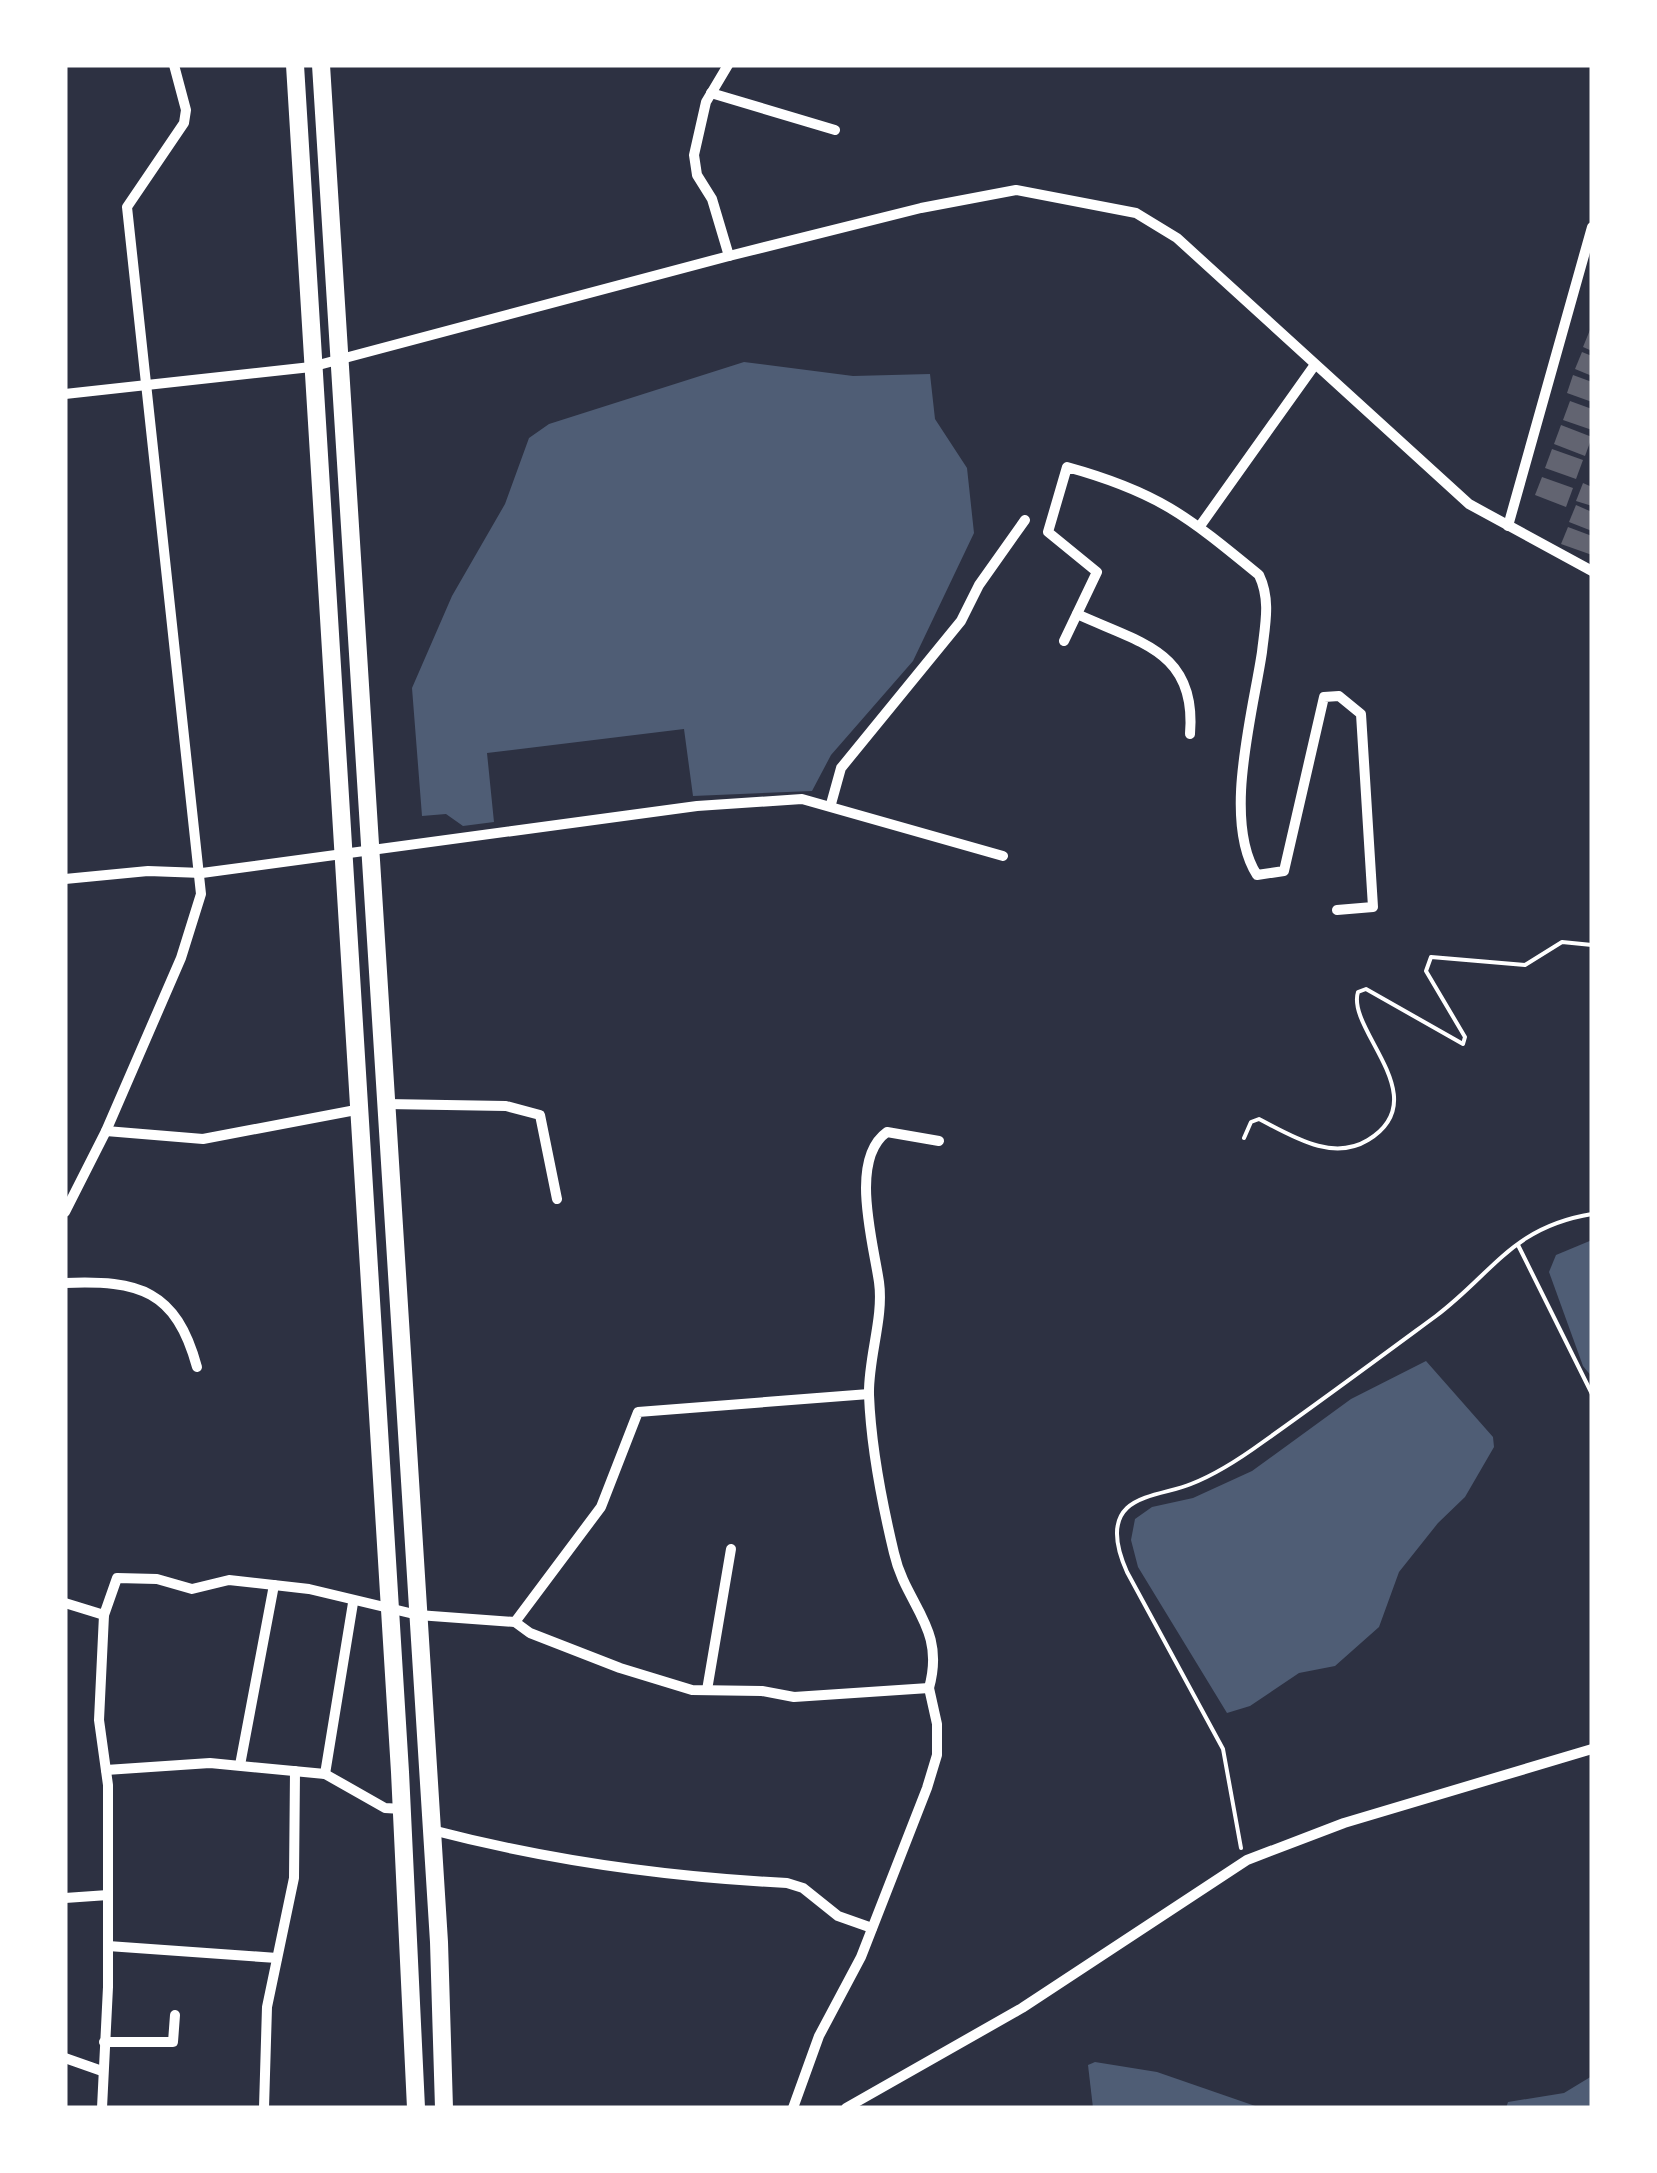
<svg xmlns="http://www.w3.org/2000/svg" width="1657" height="2173" font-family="'Golos Text',sans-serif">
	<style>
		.water { fill: #4f5d75 }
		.building { fill: #626471 }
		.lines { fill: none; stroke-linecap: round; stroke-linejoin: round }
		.path { stroke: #fff; stroke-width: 4 }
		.minor { stroke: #fff; stroke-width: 10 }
		.primary { stroke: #fff; stroke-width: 18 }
	</style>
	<rect width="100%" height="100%" fill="#2d3142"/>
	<!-- water -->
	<g class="water">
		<path d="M744,362L853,376L930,374L935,419L967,468L974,533L913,661L831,755L812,791L693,796L684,729L487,753L494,822L463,826L446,814L422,816L412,688L452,596L505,504L529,438L549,424Z"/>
		<path d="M1592,1240V1377L1583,1366L1549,1272L1556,1255Z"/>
		<path d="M1426,1361L1493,1437L1494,1447L1465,1497L1438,1523L1399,1572L1379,1627L1335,1666L1299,1673L1250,1706L1227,1713L1138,1567L1131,1540L1135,1519L1152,1507L1193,1498L1252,1471L1351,1399Z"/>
		<path d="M1095,2062L1157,2072L1261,2108H1093L1088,2065Z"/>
		<path d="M1592,2076V2108H1506L1508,2102L1564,2093Z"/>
	</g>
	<!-- building -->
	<g class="building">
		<path d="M1592,325V351L1583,347Z"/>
		<path d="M1582,352L1592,356V376L1575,369Z"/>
		<path d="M1573,375L1592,382V402L1567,393Z"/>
		<path d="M1570,401L1592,409V430L1563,420Z"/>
		<path d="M1561,425L1592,437L1585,456L1554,444Z"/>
		<path d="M1552,449L1583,460L1576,479L1545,468Z"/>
		<path d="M1542,477L1573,488L1566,507L1535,495Z"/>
		<path d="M1583,483L1592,487V506L1576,501Z"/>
		<path d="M1576,505L1592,512V531L1569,522Z"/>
		<path d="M1568,527L1592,536V555L1561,544Z"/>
	</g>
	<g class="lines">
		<!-- path -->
		<g class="path">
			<path d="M1244,1138L1251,1122L1259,1119C1292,1136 1332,1162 1368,1140C1437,1098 1346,1030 1358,992L1366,989L1463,1044L1465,1037L1426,971L1431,957L1525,965L1562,942L1592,945"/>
			<path d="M1518,1245L1592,1394"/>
			<path d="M1241,1848L1223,1749L1127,1572C1119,1554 1109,1525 1127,1508C1142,1494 1172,1492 1191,1484C1217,1474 1241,1458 1263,1442C1321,1401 1379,1358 1436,1316C1493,1273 1512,1227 1592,1214"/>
		</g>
		<!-- minor -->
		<g class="minor">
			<path d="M728,65L706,102L694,155L697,175L712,199L729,256"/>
			<path d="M711,93L835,130"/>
			<path d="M65,394L311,367L729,256L921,208L1016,190L1136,213L1177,238L1469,504L1592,571"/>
			<path d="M1200,526L1314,366"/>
			<path d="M1508,526L1592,227"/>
			<path d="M1077,614C1140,643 1197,651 1190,734"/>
			<path d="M1064,641L1097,572L1048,532L1067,467C1158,492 1187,516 1259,575C1271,600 1265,625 1262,652C1253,713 1222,821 1257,875L1284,871L1324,697L1339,696L1361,714L1373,907L1337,910"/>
			<path d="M831,804L841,768L961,621L979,585L1025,520"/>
			<path d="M65,879L148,871L202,873L697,806L802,799L1003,856"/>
			<path d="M386,1104L506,1106L540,1115L557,1199"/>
			<path d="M106,1131L203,1139L361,1109"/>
			<path d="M65,1212L106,1131L181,958L201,894L127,207L184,123L186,110L174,65"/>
			<path d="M65,1283C139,1280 176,1290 197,1367"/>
			<path d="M65,1603L104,1615L117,1578L157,1579L192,1589L229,1580L309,1589L418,1615L515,1622L530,1633L620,1668L692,1690L762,1691L794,1697L929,1688C946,1627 906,1606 894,1553C882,1503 871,1447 869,1395C868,1358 884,1318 879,1282C873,1241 849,1159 887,1132L939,1141"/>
			<path d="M515,1622L601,1507L638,1412L869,1394"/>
			<path d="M707,1690L731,1549"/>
			<path d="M240,1765L274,1585"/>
			<path d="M106,1770L210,1763L325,1774L385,1808L402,1809"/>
			<path d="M325,1774L353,1603"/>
			<path d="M432,1830C547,1860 668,1877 787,1883L803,1888L838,1916L872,1928"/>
			<path d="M65,1898L108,1895"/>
			<path d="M108,1946L277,1958"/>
			<path d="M104,2042H173L175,2015"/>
			<path d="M65,2058L102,2071"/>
			<path d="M102,2108L108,1987V1785L99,1720L104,1615"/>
			<path d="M264,2108L267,2007L294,1878L295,1771"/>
			<path d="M793,2108L819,2036L861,1957L927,1788L937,1755V1724L929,1688"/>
			<path d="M846,2108L1022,2008L1247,1860L1344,1823L1592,1749"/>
		</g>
		<!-- primary -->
		<g class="primary">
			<path d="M295,65L400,1772L416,2108"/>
			<path d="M321,65L439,1942L444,2108"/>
		</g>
	</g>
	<!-- border -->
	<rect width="1657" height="2173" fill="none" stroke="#ffffff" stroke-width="135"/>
</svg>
